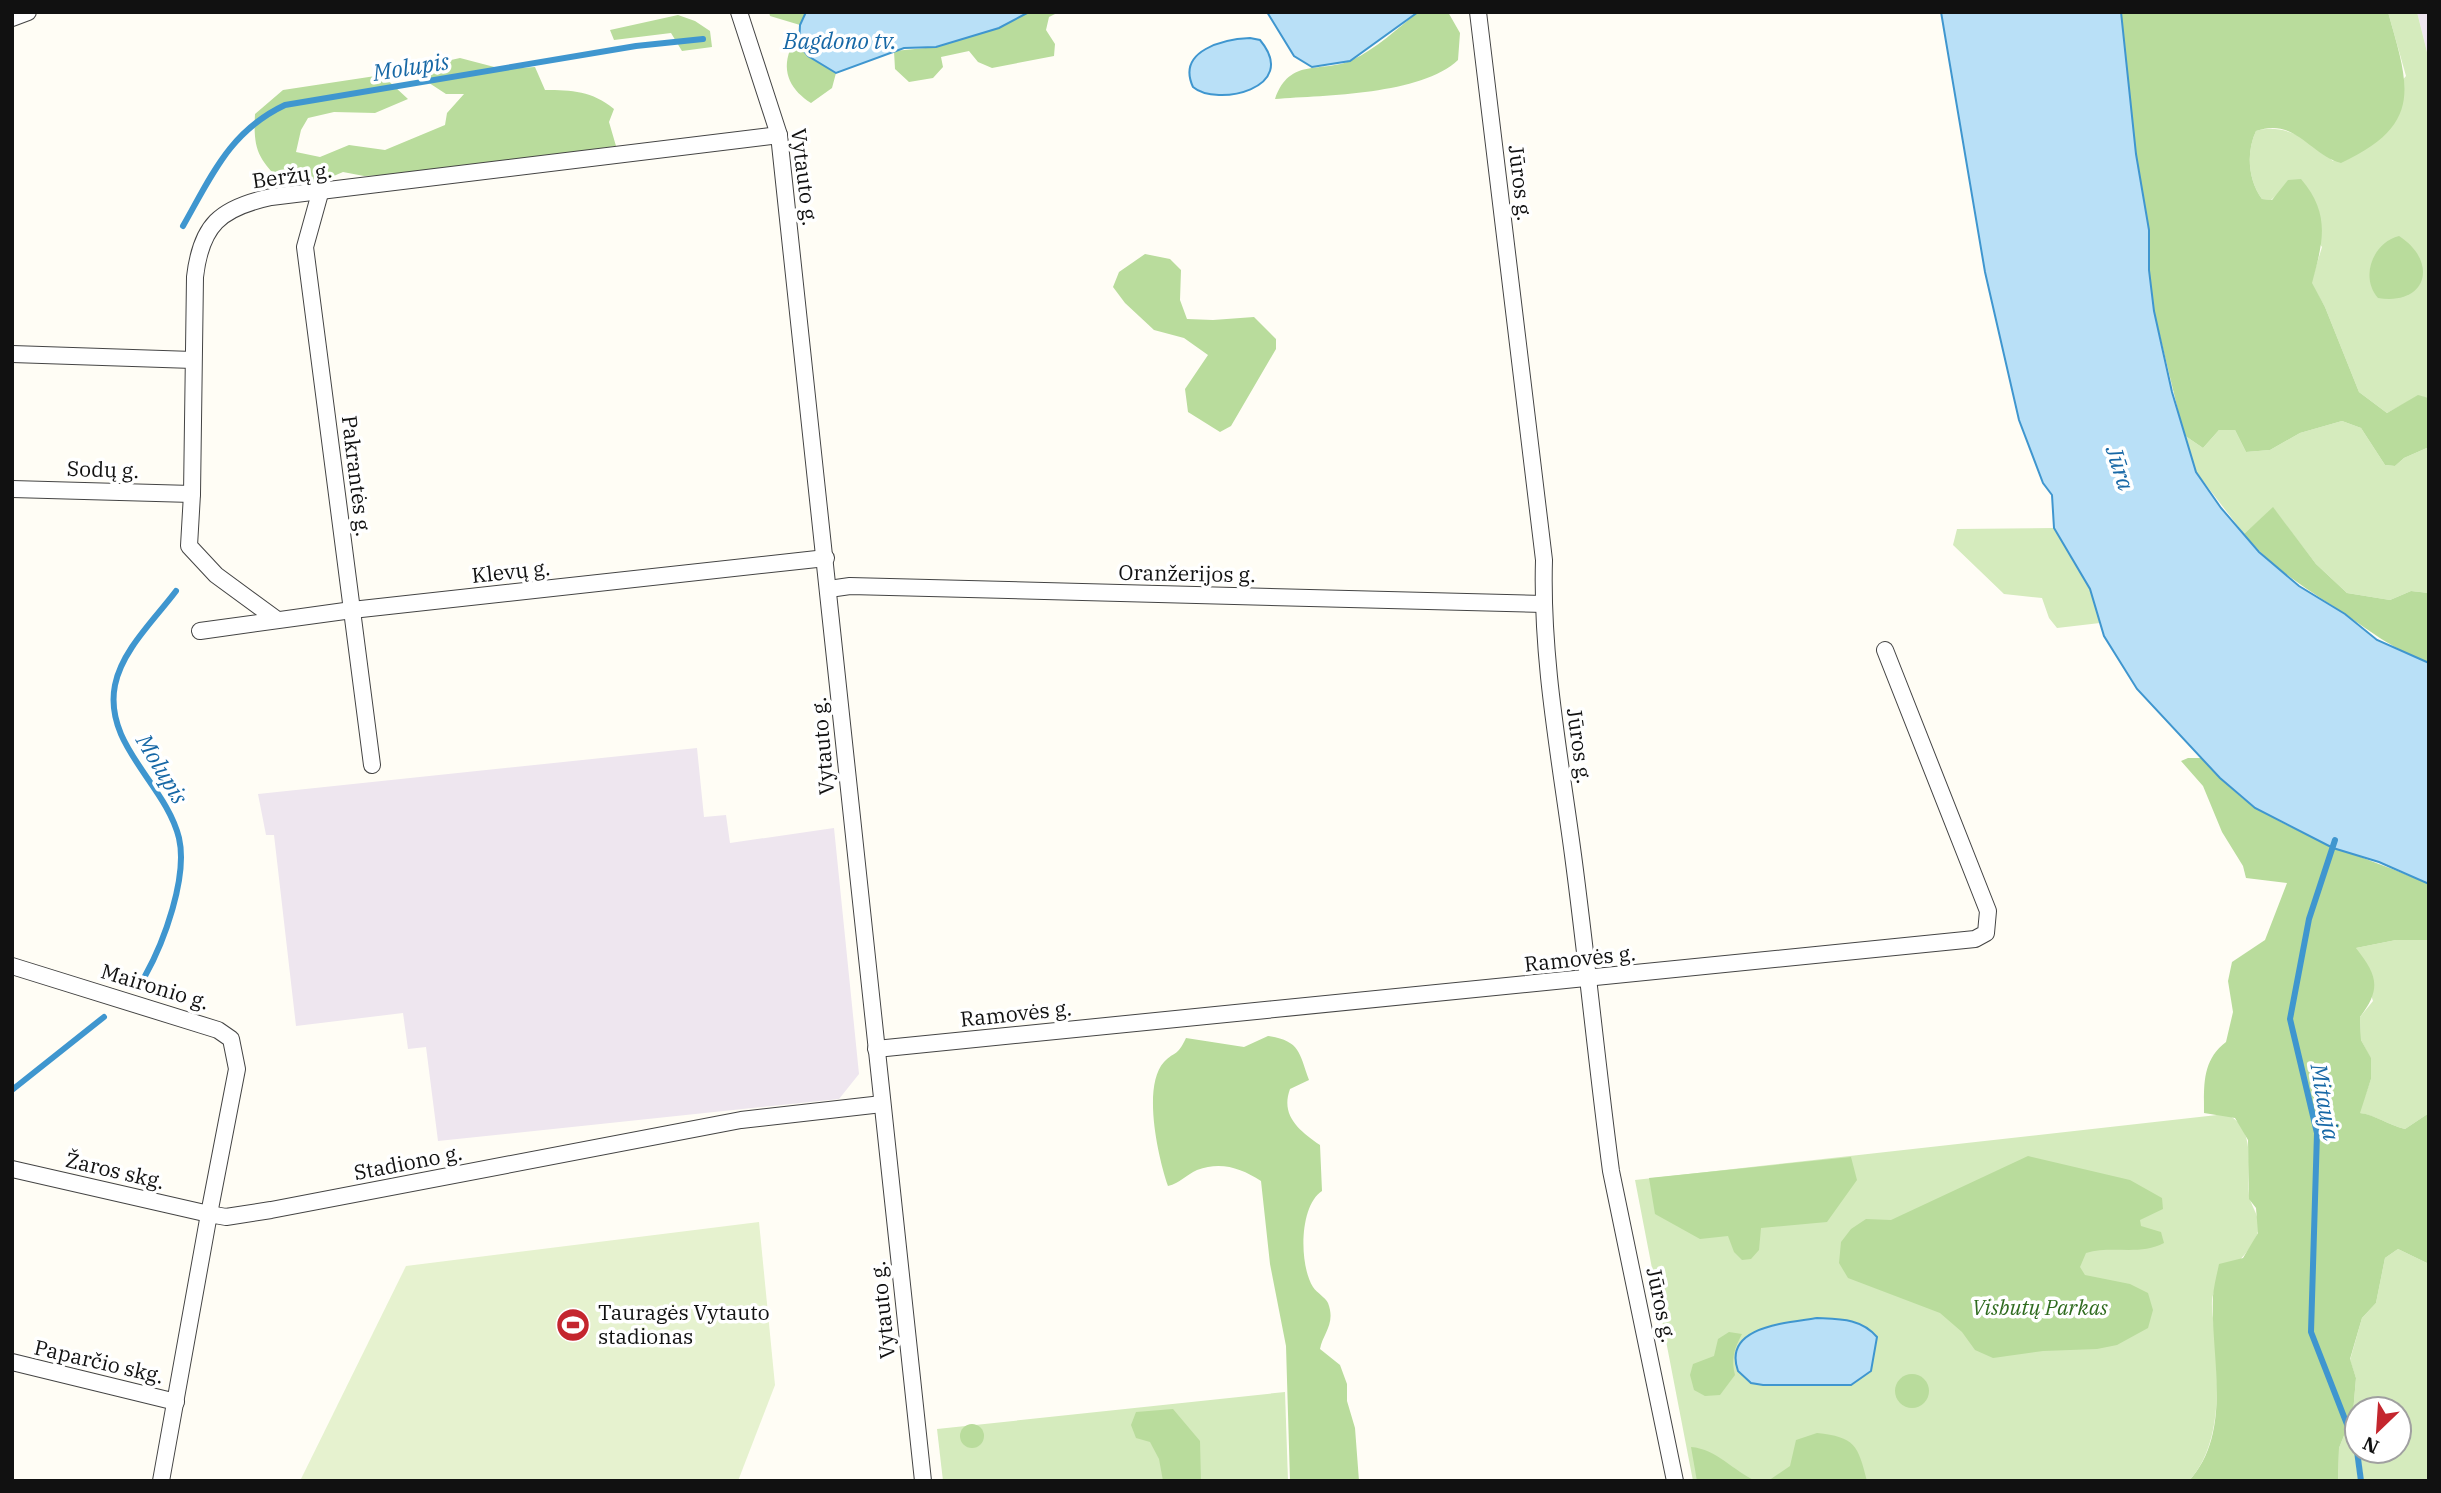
<svg xmlns="http://www.w3.org/2000/svg" width="2441" height="1493" font-family="'IBM Plex Serif',serif">
	<style>
		.industrial { fill: #eee6ef }
		.green { fill: #d5ebbd; fill-rule: evenodd }
		.forest { fill: #b9dc9c }
		.pitch { fill: #e6f2cf }
		.water { fill: #b9e0f7; stroke: #3f96cf; stroke-width: 2 }
		.lines { fill: none; stroke-linecap: round; stroke-linejoin: round }
		.stream { stroke: #3f96cf; stroke-width: 6 }
		.minor-casing { stroke: #444; stroke-width: 18 }
		.minor { stroke: #fff; stroke-width: 16 }
		.labels { text-anchor: middle; stroke-width: 7; stroke-linejoin: round; paint-order: stroke }
		.street-label { font-size: 21px; fill: #111; stroke: #fff }
		.park-label { font-size: 21px; font-style: italic; fill: #2f6b1f; stroke: #fff }
		.poi-label { font-size: 21px; fill: #111; stroke: #fff; text-anchor: start }
		.water-label { font-size: 23px; font-style: italic; fill: #1768a6; stroke: #fff }
	</style>
	<rect width="100%" height="100%" fill="#fffdf5"/>
	<!-- industrial -->
	<g class="industrial">
		<path d="M2417,12H2429V60Z"/>
		<path d="M697,748L704,817L726,815L730,843L834,828L859,1074L839,1099L438,1141L426,1047L408,1049L403,1013L296,1026L274,835H266L258,794Z"/>
	</g>
	<!-- green -->
	<g class="green">
		<path d="M2388,12H2417L2429,60V398L2418,396L2387,413L2359,392L2325,307L2311,283L2322,247L2281,191L2271,200L2262,199C2248,180 2246,152 2256,131C2283,122 2314,141 2333,161L2406,76Z"/>
		<path d="M2342,421L2361,428L2385,465L2395,466L2404,458L2429,447V593L2411,591L2390,600L2347,593L2316,564L2273,508L2244,534L2196,472L2184,435L2203,448L2219,430H2235L2246,452L2270,450L2300,433Z"/>
		<path d="M2054,528L2090,589L2100,623L2057,628L2049,618L2042,598L2004,594L1953,545L1957,529Z"/>
		<path d="M2396,940H2429V1113L2405,1129C2388,1125 2376,1115 2359,1113L2371,1079V1059L2361,1040L2360,1017L2373,1001L2356,948Z"/>
		<path d="M2226,1114C2258,1128 2246,1168 2249,1195C2250,1206 2263,1218 2257,1235C2249,1256 2218,1279 2213,1295C2210,1305 2214,1322 2215,1333C2217,1381 2224,1442 2189,1481H1693L1635,1180Z"/>
		<path d="M2398,1249L2429,1264V1481H2338L2339,1448L2353,1413L2356,1378L2350,1360L2362,1318L2376,1303L2385,1258ZM2357,1409H2399V1451H2357Z"/>
		<path d="M1285,1392L1288,1481H943L937,1429Z"/>
	</g>
	<!-- forest -->
	<g class="forest">
		<path d="M769,12H806L800,25L770,16Z"/>
		<path d="M1029,12H1059L1049,17L1046,30L1055,44L1054,56L992,68L978,62L969,51L941,57L943,67L933,78L909,82L895,69L894,51L936,47L999,28Z"/>
		<path d="M1418,12H1448L1460,33L1458,60C1421,95 1326,95 1275,99C1290,56 1322,74 1352,60C1376,49 1398,28 1418,12Z"/>
		<path d="M2121,12H2388C2409,87 2424,124 2341,163C2310,155 2295,117 2256,131C2246,152 2248,180 2262,199L2272,200L2288,180L2301,179C2331,214 2323,242 2312,283L2325,307L2359,392L2387,413L2418,395L2429,398V447L2404,458L2395,466L2385,465L2361,428L2342,421L2300,433L2270,450L2246,452L2235,430H2219L2203,448L2184,435L2154,311L2149,270V230L2136,154Z"/>
		<path d="M678,15L695,21L710,31L712,47L682,51L671,33L614,40L610,30Z"/>
		<path d="M799,45L808,56L836,73L832,88L811,103C792,91 781,73 790,50Z"/>
		<path d="M460,58L502,69L535,67L545,90C572,90 592,91 614,109L609,122L616,146L421,174L364,176L343,172L315,184H284C258,159 253,150 255,114L283,90L382,75L408,99L375,113L334,112L308,118L301,130L296,152L320,157L349,145L385,150L445,125L447,113L464,94H446L420,77L433,64Z"/>
		<path d="M2399,236C2439,262 2427,306 2378,298C2360,278 2372,243 2399,236Z"/>
		<path d="M1145,254L1170,259L1181,270L1180,300L1187,319L1213,320L1254,317L1276,339V349L1231,426L1220,432L1188,412L1185,389L1208,355L1184,338L1154,330L1125,303L1113,287L1119,272Z"/>
		<path d="M2273,507L2316,564L2347,593L2390,600L2411,591L2429,593V663C2394,649 2375,635 2345,614C2306,588 2275,571 2244,534Z"/>
		<path d="M2188,758H2201C2218,775 2236,796 2257,808C2311,842 2371,859 2429,884V940H2396L2356,948C2377,975 2382,988 2360,1017L2361,1040L2371,1058V1079L2360,1113C2376,1115 2388,1125 2405,1129L2429,1113V1264L2398,1249L2385,1258L2376,1303L2362,1318L2350,1359L2356,1378L2353,1413L2339,1448L2338,1481H2189C2234,1431 2210,1356 2213,1296C2214,1285 2217,1274 2219,1264L2243,1258L2258,1233L2256,1208L2249,1199L2248,1140L2235,1118L2204,1113C2204,1085 2202,1060 2226,1042L2233,1012L2228,981L2232,962L2265,940L2287,883L2246,878L2243,866L2222,832L2203,786L2181,761Z"/>
		<path d="M1268,1036C1300,1041 1299,1052 1309,1080L1290,1089C1280,1116 1300,1131 1320,1145L1322,1191C1299,1206 1299,1265 1313,1287C1317,1293 1325,1297 1328,1303C1336,1324 1323,1333 1320,1349L1340,1365L1347,1384V1401L1355,1428L1359,1481H1290L1286,1346L1270,1264L1261,1181C1241,1168 1221,1161 1197,1170C1186,1175 1180,1183 1168,1186C1158,1157 1142,1086 1164,1062C1176,1050 1177,1057 1186,1038L1244,1047Z"/>
		<path d="M2028,1156L2130,1180L2162,1198L2163,1209L2140,1220L2141,1226L2161,1232L2164,1243C2140,1256 2112,1245 2086,1253L2080,1267L2085,1275L2130,1284L2148,1293L2153,1310L2148,1328L2117,1345L2097,1349L2043,1351L1993,1358L1975,1350L1962,1332L1940,1313L1848,1278L1839,1263L1841,1242L1851,1229L1866,1219L1891,1220Z"/>
		<path d="M1851,1157L1857,1180L1827,1222L1761,1228L1759,1250L1751,1259L1742,1260L1734,1252L1728,1236L1700,1239L1655,1214L1649,1178Z"/>
		<path d="M1729,1332L1742,1334C1734,1349 1731,1359 1735,1375L1720,1395L1705,1396L1694,1390L1690,1375L1693,1364L1714,1356L1718,1339Z"/>
		<circle cx="1912" cy="1391" r="17"/>
		<path d="M1173,1409L1200,1441L1201,1481H1163L1159,1459L1150,1442L1136,1438L1131,1425L1136,1412Z"/>
		<circle cx="972" cy="1436" r="12"/>
		<path d="M1817,1433C1855,1437 1858,1445 1867,1481H1768L1790,1466L1796,1440Z"/>
		<path d="M1691,1447C1717,1449 1733,1471 1756,1481H1697Z"/>
	</g>
	<!-- pitch -->
	<path class="pitch" d="M759,1222L775,1385L738,1481H300L406,1266Z"/>
	<!-- water -->
	<g class="water">
		<path d="M806,12H1029L999,28L936,47L904,48L836,73L808,56L799,45L800,25Z"/>
		<path d="M1267,12H1418L1350,61L1312,67L1294,56Z"/>
		<path d="M1941,12H2121L2136,154L2149,230V270L2154,311L2172,392L2196,472L2221,508L2259,552L2299,586L2345,614L2377,640L2429,663V884L2379,862L2333,848L2255,808L2220,778L2137,689L2104,636L2090,589L2054,528L2052,495L2043,483L2019,420L1985,272Z"/>
		<path d="M1250,38L1260,40C1301,89 1216,107 1193,87C1176,50 1225,39 1250,38Z"/>
		<path d="M1817,1318C1839,1319 1861,1318 1877,1337L1871,1371L1851,1385H1763L1751,1383L1738,1371C1722,1326 1787,1323 1817,1318Z"/>
	</g>
	<g class="lines">
		<!-- stream -->
		<g class="stream">
			<path d="M183,226C212,175 230,131 285,105L636,46L703,39"/>
			<path d="M2335,840L2309,919L2290,1019L2317,1133L2311,1332L2357,1450"/>
			<path d="M145,976C164,942 188,877 179,838C166,784 103,745 115,685C122,650 155,619 176,591"/>
			<path d="M12,1090L104,1017"/>
			<path d="M2357,1451L2361,1481"/>
		</g>
		<!-- minor casing -->
		<g class="minor-casing">
			<g id="minor">
				<path d="M739,12L779,135L923,1481"/>
				<path d="M1478,12L1544,560C1541,659 1560,757 1573,855C1587,960 1597,1066 1611,1171L1675,1481"/>
				<path d="M12,18L28,12"/>
				<path d="M320,193L305,247L372,765"/>
				<path d="M12,354L193,360"/>
				<path d="M12,489L192,494"/>
				<path d="M829,589L850,586L1543,604"/>
				<path d="M276,619L216,575L189,546L192,494L195,277C201,225 220,208 271,197L779,135"/>
				<path d="M200,631L352,610L826,558"/>
				<path d="M12,966L218,1030L231,1039L237,1069L209,1214L12,1169"/>
				<path d="M876,1049L1975,939L1986,933L1988,911L1885,650"/>
				<path d="M12,1362L176,1402"/>
				<path d="M161,1481L209,1214L226,1217L271,1210L741,1120L882,1104"/>
			</g>
		</g>
		<!-- minor -->
		<use href="#minor" class="minor"/>
	</g>
	<!-- icons -->
	<defs>
		<g id="stadium-disc" transform="scale(1.75)"><circle r="9.5" fill="#c4262e" stroke="#fff"/><path d="M0-5a6.5 5 0 1 0 0 10a6.5 5 0 1 0 0-10ZM-3.5-1.8h7v3.6h-7Z" fill="#fff"/></g>
	</defs>
	<g fill-rule="evenodd">
		<use href="#stadium-disc" x="573" y="1325"/>
	</g>
	<g class="labels">
		<!-- street labels -->
		<g class="street-label">
			<text transform="translate(292 176) rotate(-8)" y="7">Beržų g.</text>
			<text transform="translate(804 177) rotate(83)" y="7">Vytauto g.</text>
			<text transform="translate(1520 183) rotate(83)" y="7">Jūros g.</text>
			<text transform="translate(103 470) rotate(2)" y="7">Sodų g.</text>
			<text transform="translate(356 476) rotate(83)" y="7">Pakrantės g.</text>
			<text transform="translate(511 572) rotate(-6)" y="7">Klevų g.</text>
			<text transform="translate(1187 574) rotate(1)" y="7">Oranžerijos g.</text>
			<text transform="translate(823 746) rotate(-95)" y="7">Vytauto g.</text>
			<text transform="translate(1579 746) rotate(82)" y="7">Jūros g.</text>
			<text transform="translate(1580 959) rotate(-6)" y="7">Ramovės g.</text>
			<text transform="translate(155 987) rotate(17)" y="7">Maironio g.</text>
			<text transform="translate(1016 1014) rotate(-6)" y="7">Ramovės g.</text>
			<text transform="translate(408 1163) rotate(-11)" y="7">Stadiono g.</text>
			<text transform="translate(115 1171) rotate(13)" y="7">Žaros skg.</text>
			<text transform="translate(1661 1305) rotate(78)" y="7">Jūros g.</text>
			<text transform="translate(883 1310) rotate(-96)" y="7">Vytauto g.</text>
			<text transform="translate(99 1362) rotate(13)" y="7">Paparčio skg.</text>
		</g>
		<!-- park labels -->
		<g class="park-label">
			<text x="2040" y="1315">Visbutų Parkas</text>
		</g>
		<!-- poi labels -->
		<g class="poi-label">
			<text x="598" y="1320">Tauragės Vytauto<tspan x="598" dy="24">stadionas</tspan></text>
		</g>
		<!-- water labels -->
		<g class="water-label">
			<text x="840" y="49">Bagdono tv.</text>
			<text transform="translate(411 67) rotate(-9)" y="8">Molupis</text>
			<text transform="translate(2120 468) rotate(72)" y="8">Jūra</text>
			<text transform="translate(162 769) rotate(59)" y="8">Molupis</text>
			<text transform="translate(2325 1102) rotate(80)" y="8">Mitauja</text>
		</g>
	</g>
	<!-- border -->
	<rect width="2441" height="1493" fill="none" stroke="#111111" stroke-width="28"/>
	<!-- north arrow -->
	<g transform="translate(2378 1430) rotate(205)"><circle r="33" fill="#ffffff" stroke="#a0a0a0" stroke-width="2"/>
	<path d="M0-5L12 26L0 18L-12 26Z" fill="#c4262e"/>
	<text y="-10" font-size="19" font-weight="bold" text-anchor="middle" fill="#111111">N</text>
	</g>
</svg>
